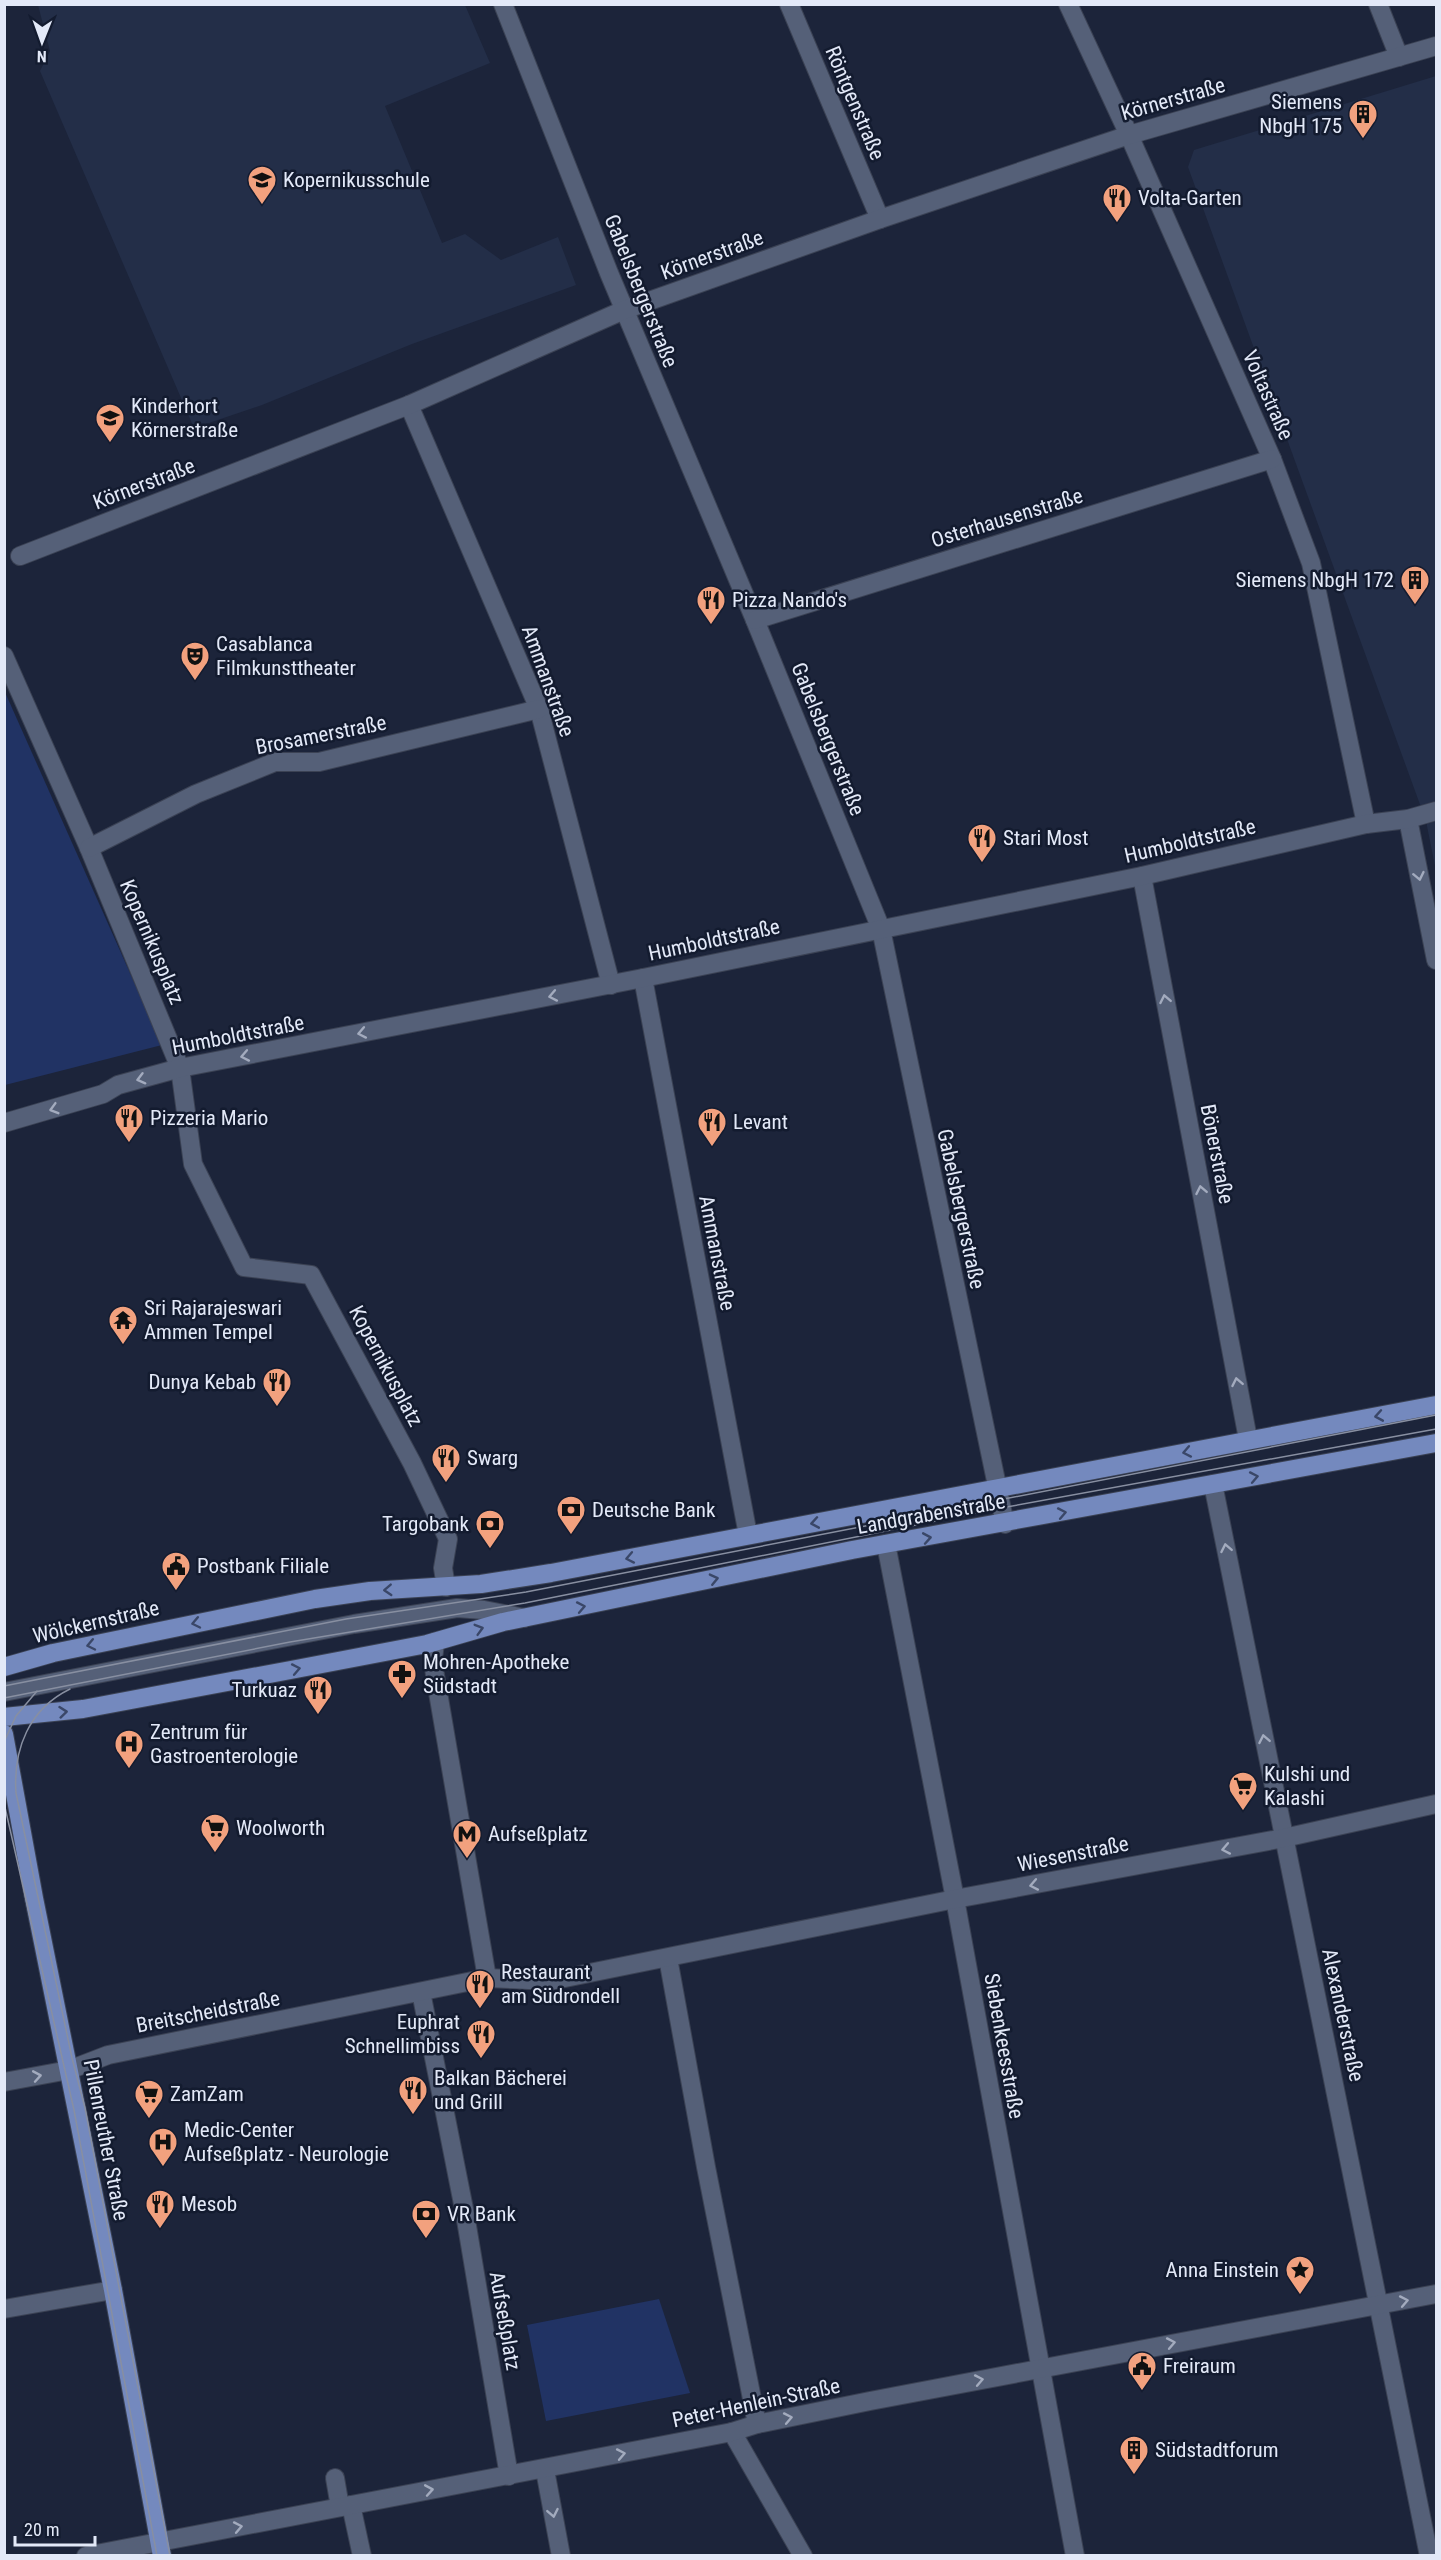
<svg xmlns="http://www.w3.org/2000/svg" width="1441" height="2560" font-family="'Roboto Condensed',sans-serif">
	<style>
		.built { fill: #232e48 }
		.green { fill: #213364 }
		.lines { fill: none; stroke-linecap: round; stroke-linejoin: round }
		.minor-casing { stroke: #3b4254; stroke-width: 20 }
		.major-casing { stroke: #3b4254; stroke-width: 20 }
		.minor { stroke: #556078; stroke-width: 18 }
		.major { stroke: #7489be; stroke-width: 18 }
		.tram { stroke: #888fa1; stroke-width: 1.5 }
		.oneway { stroke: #a3abbe }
		.oneway2 { stroke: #3a4768 }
		.labels { text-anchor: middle; stroke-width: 5; stroke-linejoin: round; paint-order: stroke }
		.street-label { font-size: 21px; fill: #e3e9f8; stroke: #131b2f }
		.poi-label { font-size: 21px; fill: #e3e9f8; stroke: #131b2f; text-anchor: start }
	</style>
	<rect width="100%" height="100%" fill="#1c243a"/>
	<!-- built -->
	<g class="built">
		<path d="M38,5H465L490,63L385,106L442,243L465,234L501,260L558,237L576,285L412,344L262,405L194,428L40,71L50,51Z"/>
		<path d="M1436,76V871L1426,821L1188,167L1194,150Z"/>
	</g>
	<!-- green -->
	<g class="green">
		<path d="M4,690L162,1045L5,1085L4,1084Z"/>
		<path d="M659,2299L690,2393L546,2421L527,2325Z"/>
	</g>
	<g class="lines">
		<!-- minor casing -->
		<g class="minor-casing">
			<g id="minor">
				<path d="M503,4L609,273L755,620L881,929L1005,1524"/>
				<path d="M789,4L880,219"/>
				<path d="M1068,4L1129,135L1272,459L1311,563L1366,824"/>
				<path d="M1378,4L1399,57"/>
				<path d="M409,405L539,709L611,985"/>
				<path d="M20,556L409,405L624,310L880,219L1129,135L1436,46"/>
				<path d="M755,620L1272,459"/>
				<path d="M4,656L89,848L180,1068L193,1164L244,1267L311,1275L412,1463L448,1539L443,1568L446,1587"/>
				<path d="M1408,819L1436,960"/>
				<path d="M89,848L196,794L275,762H319L539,709"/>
				<path d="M1142,876L1248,1439"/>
				<path d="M643,978L748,1535"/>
				<path d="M4,1123L103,1094L118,1085L180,1068L643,978L1142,876L1366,824L1408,819L1436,811"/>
				<path d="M1213,1484L1429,2556"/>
				<path d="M886,1544L955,1899L1075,2556"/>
				<path d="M435,1642L433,1660L435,1675L487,1978"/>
				<path d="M4,1692L354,1624L457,1608L484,1610L524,1618"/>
				<path d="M668,1958L706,2167L757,2424"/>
				<path d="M421,1992L465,2214L509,2476"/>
				<path d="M4,2082L69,2070L108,2055L487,1978L550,1981L955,1899L1284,1838L1436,1804"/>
				<path d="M4,2309L113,2290"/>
				<path d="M732,2432L803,2556"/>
				<path d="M545,2470L561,2556"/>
				<path d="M335,2478L340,2507"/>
				<path d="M351,2505L362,2556"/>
				<path d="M86,2556L732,2432L757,2424L870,2401L1436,2294"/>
			</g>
		</g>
		<!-- major casing -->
		<g class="major-casing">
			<g id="major">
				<path d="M4,1667L53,1653L315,1599L370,1591L481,1584L551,1573L1436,1405"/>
				<path d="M4,1717L83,1709L296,1669L427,1644L503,1622L852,1550L1436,1443"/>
				<path d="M4,1734L34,1898L113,2290L162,2556"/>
			</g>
		</g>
		<!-- minor -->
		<use href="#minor" class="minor"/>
		<!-- major -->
		<use href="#major" class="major"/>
		<!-- tram -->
		<g class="tram">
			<path d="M4,1686L346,1619L526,1592L1436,1415"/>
			<path d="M70,1689C29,1709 13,1749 16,1793L72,2058L85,2108L170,2556"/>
			<path d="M4,1698L290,1642L525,1603L1001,1508L1436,1429"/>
			<path d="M4,1742L16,1716L37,1691"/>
			<path d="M4,1803L74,2110L157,2556"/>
		</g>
	</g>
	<!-- one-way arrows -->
	<defs><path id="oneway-chevron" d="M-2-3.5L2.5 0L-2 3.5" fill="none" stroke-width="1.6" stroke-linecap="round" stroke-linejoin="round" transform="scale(1.5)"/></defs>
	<g class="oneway">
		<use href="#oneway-chevron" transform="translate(1419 876) rotate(78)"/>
		<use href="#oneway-chevron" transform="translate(553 996) rotate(169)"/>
		<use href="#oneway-chevron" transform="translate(1165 999) rotate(-101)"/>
		<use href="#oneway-chevron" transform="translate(362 1033) rotate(169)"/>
		<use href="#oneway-chevron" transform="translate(245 1056) rotate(169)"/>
		<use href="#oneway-chevron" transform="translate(141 1079) rotate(165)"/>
		<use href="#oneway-chevron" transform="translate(54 1109) rotate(164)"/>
		<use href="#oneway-chevron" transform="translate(1201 1190) rotate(-101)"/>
		<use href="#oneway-chevron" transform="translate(1237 1382) rotate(-101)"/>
		<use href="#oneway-chevron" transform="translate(1226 1548) rotate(-101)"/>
		<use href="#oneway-chevron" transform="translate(1264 1739) rotate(-101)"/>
		<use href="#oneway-chevron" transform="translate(1226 1849) rotate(169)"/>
		<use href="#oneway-chevron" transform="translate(1034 1885) rotate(169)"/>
		<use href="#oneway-chevron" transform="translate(37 2076) rotate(-10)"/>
		<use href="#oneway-chevron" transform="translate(1404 2301) rotate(-11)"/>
		<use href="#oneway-chevron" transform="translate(1171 2343) rotate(-11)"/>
		<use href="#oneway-chevron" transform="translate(979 2380) rotate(-11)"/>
		<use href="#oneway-chevron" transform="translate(788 2418) rotate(-11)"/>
		<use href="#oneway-chevron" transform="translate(621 2454) rotate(-11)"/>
		<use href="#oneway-chevron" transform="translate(429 2490) rotate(-10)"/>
		<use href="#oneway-chevron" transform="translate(553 2513) rotate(79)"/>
		<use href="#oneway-chevron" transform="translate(238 2527) rotate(-11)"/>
	</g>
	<g class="oneway2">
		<use href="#oneway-chevron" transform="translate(1379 1416) rotate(170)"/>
		<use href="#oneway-chevron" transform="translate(1187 1452) rotate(169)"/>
		<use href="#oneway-chevron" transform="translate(1254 1477) rotate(-11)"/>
		<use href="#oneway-chevron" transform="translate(1062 1513) rotate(-11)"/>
		<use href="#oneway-chevron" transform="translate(815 1523) rotate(170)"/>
		<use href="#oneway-chevron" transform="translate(927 1538) rotate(-10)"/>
		<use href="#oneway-chevron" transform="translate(630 1558) rotate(169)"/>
		<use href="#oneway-chevron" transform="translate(714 1579) rotate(-13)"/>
		<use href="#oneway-chevron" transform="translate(388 1590) rotate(177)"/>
		<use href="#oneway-chevron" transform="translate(581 1607) rotate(-11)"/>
		<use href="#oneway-chevron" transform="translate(196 1623) rotate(168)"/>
		<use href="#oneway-chevron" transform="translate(479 1629) rotate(-16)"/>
		<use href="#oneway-chevron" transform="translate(91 1645) rotate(168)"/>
		<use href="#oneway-chevron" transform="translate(296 1669) rotate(-11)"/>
		<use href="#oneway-chevron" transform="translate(63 1712) rotate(-6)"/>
	</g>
	<!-- icons -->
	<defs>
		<g id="building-pin" transform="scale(1.5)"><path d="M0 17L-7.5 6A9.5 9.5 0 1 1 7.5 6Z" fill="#f2a17e" stroke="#131b2f"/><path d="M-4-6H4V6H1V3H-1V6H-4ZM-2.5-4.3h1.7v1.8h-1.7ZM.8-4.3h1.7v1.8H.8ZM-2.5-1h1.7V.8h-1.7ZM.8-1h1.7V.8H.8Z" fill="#111"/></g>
		<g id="school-pin" transform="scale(1.5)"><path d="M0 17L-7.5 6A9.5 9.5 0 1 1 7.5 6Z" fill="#f2a17e" stroke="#131b2f"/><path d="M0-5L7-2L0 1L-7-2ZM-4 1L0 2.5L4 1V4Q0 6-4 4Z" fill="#111"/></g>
		<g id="restaurant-pin" transform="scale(1.5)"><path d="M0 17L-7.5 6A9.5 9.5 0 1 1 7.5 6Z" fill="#f2a17e" stroke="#131b2f"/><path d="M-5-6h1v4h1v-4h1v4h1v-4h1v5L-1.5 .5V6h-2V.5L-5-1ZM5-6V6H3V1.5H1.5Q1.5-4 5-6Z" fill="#111"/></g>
		<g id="theatre-pin" transform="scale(1.5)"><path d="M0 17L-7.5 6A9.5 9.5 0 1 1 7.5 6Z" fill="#f2a17e" stroke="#131b2f"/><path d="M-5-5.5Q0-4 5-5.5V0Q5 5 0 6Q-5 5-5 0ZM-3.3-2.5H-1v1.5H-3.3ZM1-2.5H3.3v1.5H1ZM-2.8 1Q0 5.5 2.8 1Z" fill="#111"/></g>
		<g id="temple-pin" transform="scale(1.5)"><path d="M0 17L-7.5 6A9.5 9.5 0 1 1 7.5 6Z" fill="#f2a17e" stroke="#131b2f"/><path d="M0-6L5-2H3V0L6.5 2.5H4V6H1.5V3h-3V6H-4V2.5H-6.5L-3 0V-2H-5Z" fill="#111"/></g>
		<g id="bank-pin" transform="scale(1.5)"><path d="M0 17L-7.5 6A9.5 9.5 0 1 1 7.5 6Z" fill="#f2a17e" stroke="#131b2f"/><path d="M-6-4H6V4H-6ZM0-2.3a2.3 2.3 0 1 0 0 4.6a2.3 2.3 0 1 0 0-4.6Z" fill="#111"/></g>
		<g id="civic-pin" transform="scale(1.5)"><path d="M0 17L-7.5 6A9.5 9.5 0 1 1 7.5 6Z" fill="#f2a17e" stroke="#131b2f"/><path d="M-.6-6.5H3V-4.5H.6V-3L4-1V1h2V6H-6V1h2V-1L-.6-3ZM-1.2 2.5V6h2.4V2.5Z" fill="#111"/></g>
		<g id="pharmacy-pin" transform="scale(1.5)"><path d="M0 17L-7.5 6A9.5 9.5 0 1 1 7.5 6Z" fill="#f2a17e" stroke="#131b2f"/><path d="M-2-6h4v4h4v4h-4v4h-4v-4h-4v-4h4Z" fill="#111"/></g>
		<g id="hospital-pin" transform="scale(1.5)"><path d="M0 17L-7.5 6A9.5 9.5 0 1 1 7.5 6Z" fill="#f2a17e" stroke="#131b2f"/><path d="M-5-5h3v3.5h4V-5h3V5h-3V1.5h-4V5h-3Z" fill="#111"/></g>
		<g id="supermarket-pin" transform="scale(1.5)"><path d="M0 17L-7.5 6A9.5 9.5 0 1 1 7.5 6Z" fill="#f2a17e" stroke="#131b2f"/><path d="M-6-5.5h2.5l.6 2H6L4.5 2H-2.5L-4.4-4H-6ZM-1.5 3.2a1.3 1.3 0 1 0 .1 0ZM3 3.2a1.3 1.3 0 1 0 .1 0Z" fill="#111"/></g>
		<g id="metro-pin" transform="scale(1.5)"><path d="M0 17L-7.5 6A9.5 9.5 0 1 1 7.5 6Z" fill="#f2a17e" stroke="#131b2f"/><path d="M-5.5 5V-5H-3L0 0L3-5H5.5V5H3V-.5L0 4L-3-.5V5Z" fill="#111"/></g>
		<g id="sight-pin" transform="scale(1.5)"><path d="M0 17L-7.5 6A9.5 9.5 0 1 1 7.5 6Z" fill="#f2a17e" stroke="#131b2f"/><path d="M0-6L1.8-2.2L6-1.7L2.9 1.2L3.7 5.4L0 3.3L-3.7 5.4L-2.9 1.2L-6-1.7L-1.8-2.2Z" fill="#111"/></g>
	</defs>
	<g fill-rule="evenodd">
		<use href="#building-pin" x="1363" y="114"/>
		<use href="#school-pin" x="262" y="180"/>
		<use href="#restaurant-pin" x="1117" y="198"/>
		<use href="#school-pin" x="110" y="418"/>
		<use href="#building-pin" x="1415" y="580"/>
		<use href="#restaurant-pin" x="711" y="600"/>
		<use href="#theatre-pin" x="195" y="656"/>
		<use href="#restaurant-pin" x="982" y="838"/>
		<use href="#restaurant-pin" x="129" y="1118"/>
		<use href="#restaurant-pin" x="712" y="1122"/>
		<use href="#temple-pin" x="123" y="1320"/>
		<use href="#restaurant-pin" x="277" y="1382"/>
		<use href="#restaurant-pin" x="446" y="1458"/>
		<use href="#bank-pin" x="571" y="1510"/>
		<use href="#bank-pin" x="490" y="1524"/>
		<use href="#civic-pin" x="176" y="1566"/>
		<use href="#pharmacy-pin" x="402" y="1674"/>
		<use href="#restaurant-pin" x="318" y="1690"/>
		<use href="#hospital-pin" x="129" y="1744"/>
		<use href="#supermarket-pin" x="1243" y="1786"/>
		<use href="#supermarket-pin" x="215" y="1828"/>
		<use href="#metro-pin" x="467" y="1834"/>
		<use href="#restaurant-pin" x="480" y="1984"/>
		<use href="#restaurant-pin" x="481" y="2034"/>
		<use href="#restaurant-pin" x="413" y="2090"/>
		<use href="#supermarket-pin" x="149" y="2094"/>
		<use href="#hospital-pin" x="163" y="2142"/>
		<use href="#restaurant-pin" x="160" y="2204"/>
		<use href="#bank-pin" x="426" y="2214"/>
		<use href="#sight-pin" x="1300" y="2270"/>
		<use href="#civic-pin" x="1142" y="2366"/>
		<use href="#building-pin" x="1134" y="2450"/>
	</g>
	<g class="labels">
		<!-- street labels -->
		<g class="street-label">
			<text transform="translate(1173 99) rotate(-16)" y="7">Körnerstraße</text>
			<text transform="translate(855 103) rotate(67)" y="7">Röntgenstraße</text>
			<text transform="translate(712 255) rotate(-20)" y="7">Körnerstraße</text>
			<text transform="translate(641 291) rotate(68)" y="7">Gabelsbergerstraße</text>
			<text transform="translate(1268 395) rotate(66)" y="7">Voltastraße</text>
			<text transform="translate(144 484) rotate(-21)" y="7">Körnerstraße</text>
			<text transform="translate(1007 518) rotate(-17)" y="7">Osterhausenstraße</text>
			<text transform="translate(548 681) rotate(70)" y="7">Ammanstraße</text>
			<text transform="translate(321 735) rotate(-11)" y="7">Brosamerstraße</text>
			<text transform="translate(828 739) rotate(68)" y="7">Gabelsbergerstraße</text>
			<text transform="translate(1190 841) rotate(-13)" y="7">Humboldtstraße</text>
			<text transform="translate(714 940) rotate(-12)" y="7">Humboldtstraße</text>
			<text transform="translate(152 942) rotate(67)" y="7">Kopernikusplatz</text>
			<text transform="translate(238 1035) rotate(-11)" y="7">Humboldtstraße</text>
			<text transform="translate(1217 1154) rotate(79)" y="7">Bönerstraße</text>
			<text transform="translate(961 1209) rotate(78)" y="7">Gabelsbergerstraße</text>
			<text transform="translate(717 1253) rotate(79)" y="7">Ammanstraße</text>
			<text transform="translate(386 1366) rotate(62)" y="7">Kopernikusplatz</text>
			<text transform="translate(931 1514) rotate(-10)" y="7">Landgrabenstraße</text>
			<text transform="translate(96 1622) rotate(-13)" y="7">Wölckernstraße</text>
			<text transform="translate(1073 1854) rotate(-11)" y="7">Wiesenstraße</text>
			<text transform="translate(208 2012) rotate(-11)" y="7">Breitscheidstraße</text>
			<text transform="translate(1343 2015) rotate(78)" y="7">Alexanderstraße</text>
			<text transform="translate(1004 2046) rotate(80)" y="7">Siebenkeesstraße</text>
			<text transform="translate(106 2140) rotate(79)" y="7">Pillenreuther Straße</text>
			<text transform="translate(505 2321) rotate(80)" y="7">Aufseßplatz</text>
			<text transform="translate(756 2403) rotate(-12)" y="7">Peter-Henlein-Straße</text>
		</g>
		<!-- poi labels -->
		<g class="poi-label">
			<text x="1342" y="109" text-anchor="end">Siemens<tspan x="1342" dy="24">NbgH 175</tspan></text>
			<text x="283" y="187">Kopernikusschule</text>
			<text x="1138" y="205">Volta-Garten</text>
			<text x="131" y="413">Kinderhort<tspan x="131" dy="24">Körnerstraße</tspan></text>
			<text x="1394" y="587" text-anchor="end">Siemens NbgH 172</text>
			<text x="732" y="607">Pizza Nando's</text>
			<text x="216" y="651">Casablanca<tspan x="216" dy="24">Filmkunsttheater</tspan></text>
			<text x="1003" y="845">Stari Most</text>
			<text x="150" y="1125">Pizzeria Mario</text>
			<text x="733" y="1129">Levant</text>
			<text x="144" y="1315">Sri Rajarajeswari<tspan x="144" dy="24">Ammen Tempel</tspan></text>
			<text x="256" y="1389" text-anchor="end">Dunya Kebab</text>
			<text x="467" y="1465">Swarg</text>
			<text x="592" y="1517">Deutsche Bank</text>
			<text x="469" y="1531" text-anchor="end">Targobank</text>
			<text x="197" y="1573">Postbank Filiale</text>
			<text x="423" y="1669">Mohren-Apotheke<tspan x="423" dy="24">Südstadt</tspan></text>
			<text x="297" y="1697" text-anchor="end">Turkuaz</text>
			<text x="150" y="1739">Zentrum für<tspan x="150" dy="24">Gastroenterologie</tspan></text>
			<text x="1264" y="1781">Kulshi und<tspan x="1264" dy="24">Kalashi</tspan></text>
			<text x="236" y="1835">Woolworth</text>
			<text x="488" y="1841">Aufseßplatz</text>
			<text x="501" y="1979">Restaurant<tspan x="501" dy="24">am Südrondell</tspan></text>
			<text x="460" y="2029" text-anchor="end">Euphrat<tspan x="460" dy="24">Schnellimbiss</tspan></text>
			<text x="434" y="2085">Balkan Bächerei<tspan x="434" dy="24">und Grill</tspan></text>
			<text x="170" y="2101">ZamZam</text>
			<text x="184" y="2137">Medic-Center<tspan x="184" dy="24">Aufseßplatz - Neurologie</tspan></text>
			<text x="181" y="2211">Mesob</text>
			<text x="447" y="2221">VR Bank</text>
			<text x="1279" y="2277" text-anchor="end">Anna Einstein</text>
			<text x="1163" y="2373">Freiraum</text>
			<text x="1155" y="2457">Südstadtforum</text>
		</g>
	</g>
	<!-- border -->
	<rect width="1441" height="2560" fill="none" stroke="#e3e9f8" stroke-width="12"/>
	<!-- north arrow -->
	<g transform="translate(42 42) rotate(181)" stroke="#131b2f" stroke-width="4.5" paint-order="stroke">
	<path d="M0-4.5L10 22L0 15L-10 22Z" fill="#e3e9f8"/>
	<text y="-9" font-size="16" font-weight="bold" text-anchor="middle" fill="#e3e9f8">N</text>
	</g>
	<!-- scale -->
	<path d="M15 2536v9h80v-9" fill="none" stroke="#e3e9f8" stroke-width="3"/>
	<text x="24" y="2536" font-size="18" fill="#e3e9f8" stroke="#131b2f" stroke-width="4.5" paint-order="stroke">20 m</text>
</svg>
